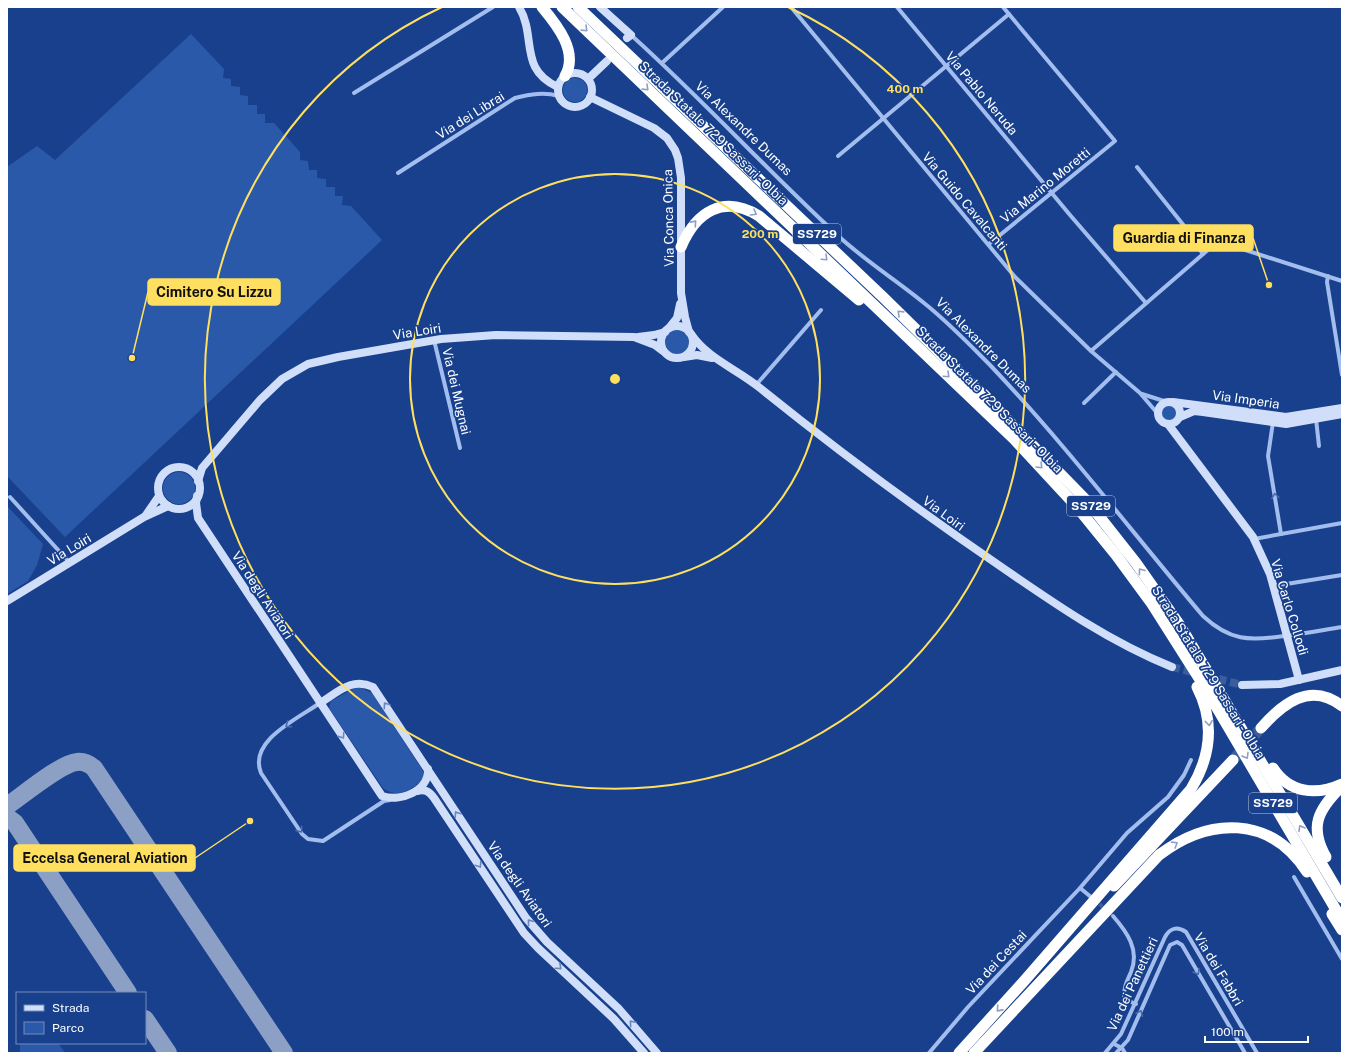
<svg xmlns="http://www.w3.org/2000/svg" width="1349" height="1060" font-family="'Public Sans',sans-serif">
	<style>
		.green { fill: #2b59aa }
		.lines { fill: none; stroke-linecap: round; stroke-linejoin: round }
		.taxiway { stroke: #8ca0c6; stroke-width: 18 }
		.street-tunnel { stroke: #3b5d9d; stroke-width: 4; stroke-dasharray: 4 2; stroke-linecap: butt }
		.secondary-tunnel { stroke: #3b5d9d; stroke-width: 8; stroke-dasharray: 8 4; stroke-linecap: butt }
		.highway-tunnel { stroke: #3b5d9d; stroke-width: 11; stroke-dasharray: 11 5.5; stroke-linecap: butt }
		.street { stroke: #a3beee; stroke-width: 4 }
		.secondary { stroke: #d0defa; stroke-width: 8 }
		.highway { stroke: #fff; stroke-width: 11 }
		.oneway { stroke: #8ca0c6 }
		.oneway2 { stroke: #496cae }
		.oneway3 { stroke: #6b87be }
		.ring { fill: none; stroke: #ffdf60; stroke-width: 2 }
		.labels { text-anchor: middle; stroke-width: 3.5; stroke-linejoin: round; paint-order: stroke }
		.shield { fill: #18408c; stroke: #bac6dc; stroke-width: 1 }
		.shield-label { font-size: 12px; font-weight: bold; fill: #fff }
		.street-label { font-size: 13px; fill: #fff; stroke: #18408c }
		.centre { fill: #ffdf60; stroke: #18408c; stroke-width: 2 }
		.ring-label { font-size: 12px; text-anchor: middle; font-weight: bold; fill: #ffdf60; stroke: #18408c; stroke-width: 3.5; stroke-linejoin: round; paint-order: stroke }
		.leader { fill: none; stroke: #ffdf60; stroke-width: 1.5 }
		.callout-dot { fill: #ffdf60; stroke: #18408c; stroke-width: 1.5 }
		.callout { fill: #ffdf60; stroke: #ffdf60; stroke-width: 1.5 }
		.callout-label { font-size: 14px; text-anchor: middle; font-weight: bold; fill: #111 }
	</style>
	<rect width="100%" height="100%" fill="#18408c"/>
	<!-- green -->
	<g class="green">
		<path d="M191,34L224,69L223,78L231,79V86L240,87V95L248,96V105H257V114H265V123H274L300,152V160L308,161L309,170H317V178L326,179V187H335V196H343L342,205L351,206L382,240L65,537L7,476V167L37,146L55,160Z"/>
		<circle cx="575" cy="90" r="12"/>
		<circle cx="677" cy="342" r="13"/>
		<circle cx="1169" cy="413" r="7"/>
		<circle cx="179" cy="488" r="16"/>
		<path d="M7,506L43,544L37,565L28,581L7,594Z"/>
		<path d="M355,688H361L372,693L423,771L424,778C413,790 397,799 383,788L329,708L331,701Z"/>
		<path d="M20,1043H58L65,1053H20Z"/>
	</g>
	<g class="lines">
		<!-- taxiway -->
		<g class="taxiway">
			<path d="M7,806C22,796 61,763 77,762C84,761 89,764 94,768L284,1053"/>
			<path d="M7,817L15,823L128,993"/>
			<path d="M145,1019L168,1053"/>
		</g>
		<!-- street-tunnel -->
		<path class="street-tunnel" d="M1095,900L1113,916"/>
		<!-- secondary-tunnel -->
		<path class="secondary-tunnel" d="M1172,667L1242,685"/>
		<!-- highway-tunnel -->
		<path class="highway-tunnel" d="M1233,760L1261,728"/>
		<!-- street -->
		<g class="street">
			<path d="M791,7L1015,277L1091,351L1140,393L1158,414"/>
			<path d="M897,7L1070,215L1146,303"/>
			<path d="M631,35C701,98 765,168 834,232C862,259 895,279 924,303C948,322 969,344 990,365C1066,445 1132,532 1203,616C1230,641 1249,641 1284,636C1304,634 1323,630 1342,627"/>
			<path d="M662,63L723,7"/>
			<path d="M354,93L493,7"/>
			<path d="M838,156L1009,14"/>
			<path d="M1137,167L1189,232L1342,281"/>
			<path d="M398,173L515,98C531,94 544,92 559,96"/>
			<path d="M1187,231L1203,254"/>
			<path d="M989,244L1115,141L1003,7"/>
			<path d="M1328,276L1327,282L1342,375"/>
			<path d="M434,340L460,448"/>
			<path d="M1091,351L1217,242"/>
			<path d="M756,385L821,310"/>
			<path d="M1142,394L1167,402"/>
			<path d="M1084,403L1116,372"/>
			<path d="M1316,419L1319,446"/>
			<path d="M1273,422L1268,456L1281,534"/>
			<path d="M10,497L69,562"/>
			<path d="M1254,539L1342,523"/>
			<path d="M1274,586L1342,575"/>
			<path d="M320,703C297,719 248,741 261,773L302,834L308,839L323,841L384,801L390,800"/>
			<path d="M1294,877L1342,959"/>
			<path d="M1080,888L1091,897"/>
			<path d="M1113,916C1127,932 1140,950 1131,972C1127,981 1123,989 1124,999L1136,1004"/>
			<path d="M1114,1044L1122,1048L1125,1053"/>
			<path d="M929,1053L968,1007L1080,888L1127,833L1168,797L1184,775L1191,760"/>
			<path d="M1105,1053L1121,1034L1165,937C1170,928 1177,926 1186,932L1257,1053"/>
			<path d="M1116,1053L1128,1040L1170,945L1177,942L1182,945L1245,1053"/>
		</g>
		<!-- secondary -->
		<g class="secondary">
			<path d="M519,7C537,37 518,69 558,87"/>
			<path d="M600,7L631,35L627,38"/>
			<circle cx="575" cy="90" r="17"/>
			<path d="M588,79L607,61"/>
			<path d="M590,97L654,128L667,138L675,150L678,158L681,178V293L685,317L689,332"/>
			<circle cx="677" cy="342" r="16"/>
			<path d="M669,328L677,318L680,304"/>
			<path d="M691,334C708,359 737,369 760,388C837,450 918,510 1000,566C1055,604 1110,642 1172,667"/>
			<path d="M638,337L654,335L665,332"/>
			<path d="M684,357L697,355L712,358"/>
			<circle cx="1169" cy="413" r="11"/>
			<path d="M1173,402L1286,417L1342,408"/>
			<path d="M1180,417L1194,411L1203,412L1286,424L1342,414"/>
			<path d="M1168,424L1253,537L1270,574L1299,680"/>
			<circle cx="179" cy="488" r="21"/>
			<path d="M198,481L202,468L260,400L282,379L308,364L338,357L441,339L496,335L634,337L655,345L663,351"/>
			<path d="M197,496L196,503L198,518L382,796C401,802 429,791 428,769"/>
			<path d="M146,515L159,496"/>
			<path d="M7,601L144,517L168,506"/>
			<path d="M1242,685L1280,684L1342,670"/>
			<path d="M320,703C338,692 352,677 373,687L526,918L547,942L619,1009L657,1053"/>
			<path d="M417,791C425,789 429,791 434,798L524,933L538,948L614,1019L644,1053"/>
		</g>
		<!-- highway -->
		<g class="highway">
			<path d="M542,7C557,25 579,52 565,76"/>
			<path d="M562,7L1014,439L1077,507L1116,555L1152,604L1204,686L1342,920"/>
			<path d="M578,7L884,298L997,409L1088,502L1136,563L1181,627L1342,898"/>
			<path d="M681,247C696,212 723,194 759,216L859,300"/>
			<path d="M1261,728C1282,704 1310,681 1342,706"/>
			<path d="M1273,768C1289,793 1316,796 1342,784"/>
			<path d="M1326,857C1309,827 1318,810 1340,788"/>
			<path d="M1114,886L1233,760"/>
			<path d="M1332,914L1342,930"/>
			<path d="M959,1053L1025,980L1191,789C1211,756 1215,722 1197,687"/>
			<path d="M974,1053L1159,855C1209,817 1270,815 1307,872"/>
		</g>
	</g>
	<!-- one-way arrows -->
	<defs><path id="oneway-chevron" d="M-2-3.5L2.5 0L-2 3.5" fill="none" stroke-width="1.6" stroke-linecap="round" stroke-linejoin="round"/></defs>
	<g class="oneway">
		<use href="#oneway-chevron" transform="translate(585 29) rotate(44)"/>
		<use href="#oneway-chevron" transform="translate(646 88) rotate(44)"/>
		<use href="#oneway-chevron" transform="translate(754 213) rotate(30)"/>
		<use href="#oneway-chevron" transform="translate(694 223) rotate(-48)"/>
		<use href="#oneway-chevron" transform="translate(825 258) rotate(43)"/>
		<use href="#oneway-chevron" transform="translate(900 313) rotate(-136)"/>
		<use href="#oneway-chevron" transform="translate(947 375) rotate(43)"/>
		<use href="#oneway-chevron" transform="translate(1040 466) rotate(46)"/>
		<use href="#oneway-chevron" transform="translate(1141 571) rotate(-126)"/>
		<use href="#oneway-chevron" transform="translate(1209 723) rotate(83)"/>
		<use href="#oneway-chevron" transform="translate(1246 756) rotate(59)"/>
		<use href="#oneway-chevron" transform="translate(1301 828) rotate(-120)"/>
		<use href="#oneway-chevron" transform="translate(1175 844) rotate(-32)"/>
		<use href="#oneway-chevron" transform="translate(999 1009) rotate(132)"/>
	</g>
	<g class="oneway2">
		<use href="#oneway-chevron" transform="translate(1275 496) rotate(-99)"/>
		<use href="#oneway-chevron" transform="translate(288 725) rotate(146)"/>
		<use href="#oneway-chevron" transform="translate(300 830) rotate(54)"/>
		<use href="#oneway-chevron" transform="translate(1197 972) rotate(60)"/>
		<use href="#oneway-chevron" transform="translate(1140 1013) rotate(-66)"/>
	</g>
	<g class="oneway3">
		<use href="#oneway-chevron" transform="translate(386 705) rotate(-124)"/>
		<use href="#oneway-chevron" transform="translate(342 736) rotate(56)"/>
		<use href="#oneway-chevron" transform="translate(457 814) rotate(-123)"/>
		<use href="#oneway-chevron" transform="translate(479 865) rotate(57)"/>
		<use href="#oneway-chevron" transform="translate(530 922) rotate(-128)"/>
		<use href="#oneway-chevron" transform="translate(559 967) rotate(42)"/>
		<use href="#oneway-chevron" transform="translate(632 1023) rotate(-131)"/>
	</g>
	<!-- distance rings -->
	<g class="ring">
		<circle cx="615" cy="379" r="205"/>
		<path d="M788 7A410 410 0 1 1 442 7"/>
	</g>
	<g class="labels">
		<!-- shield labels -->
		<g class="shield">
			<rect x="793" y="224" width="48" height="20" rx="3"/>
			<rect x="1067" y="496" width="48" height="20" rx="3"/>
			<rect x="1249" y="793" width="48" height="20" rx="3"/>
		</g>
		<g class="shield-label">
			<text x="817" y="238">SS729</text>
			<text x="1091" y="510">SS729</text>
			<text x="1273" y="807">SS729</text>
		</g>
		<!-- street labels -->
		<g class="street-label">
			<text transform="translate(982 93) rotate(50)" y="5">Via Pablo Neruda</text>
			<text transform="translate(470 115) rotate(-32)" y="5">Via dei Librai</text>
			<text transform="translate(744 128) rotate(44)" y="5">Via Alexandre Dumas</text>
			<text transform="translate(714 133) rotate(44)" y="5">Strada Statale 729 Sassari - Olbia</text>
			<text transform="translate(1045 185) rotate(-39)" y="5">Via Marino Moretti</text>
			<text transform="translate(965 201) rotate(50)" y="5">Via Guido Cavalcanti</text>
			<text transform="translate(668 218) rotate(-91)" y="5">Via Conca Onica</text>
			<text transform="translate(417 331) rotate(-9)" y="5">Via Loiri</text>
			<text transform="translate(984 345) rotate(45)" y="5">Via Alexandre Dumas</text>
			<text transform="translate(457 391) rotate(77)" y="5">Via dei Mugnai</text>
			<text transform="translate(990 399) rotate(45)" y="5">Strada Statale 729 Sassari - Olbia</text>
			<text transform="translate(1246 399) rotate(8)" y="5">Via Imperia</text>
			<text transform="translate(944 513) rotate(36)" y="5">Via Loiri</text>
			<text transform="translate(69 549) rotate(-31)" y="5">Via Loiri</text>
			<text transform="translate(263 595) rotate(57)" y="5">Via degli Aviatori</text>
			<text transform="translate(1290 607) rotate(73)" y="5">Via Carlo Collodi</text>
			<text transform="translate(1209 672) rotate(58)" y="5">Strada Statale 729 Sassari - Olbia</text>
			<text transform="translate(520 884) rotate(55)" y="5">Via degli Aviatori</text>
			<text transform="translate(996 962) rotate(-47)" y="5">Via dei Cestai</text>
			<text transform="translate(1219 969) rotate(59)" y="5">Via dei Fabbri</text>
			<text transform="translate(1132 984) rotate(-65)" y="5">Via dei Panettieri</text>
		</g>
	</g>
	<circle cx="615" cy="379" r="6" class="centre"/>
	<g class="ring-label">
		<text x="905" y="93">400 m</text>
		<text x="760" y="238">200 m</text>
	</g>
	<!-- callouts -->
	<path class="leader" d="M1269 285L1253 238M132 358L148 292M250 821L195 858"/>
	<g class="callout-dot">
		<circle cx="1269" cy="285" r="4"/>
		<circle cx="132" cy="358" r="4"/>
		<circle cx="250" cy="821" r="4"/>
	</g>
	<g class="callout">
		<rect x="1114" y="225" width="139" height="26" rx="4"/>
		<rect x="148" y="279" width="132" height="26" rx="4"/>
		<rect x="14" y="845" width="181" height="26" rx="4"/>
	</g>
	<g class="callout-label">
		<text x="1184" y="243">Guardia di Finanza</text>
		<text x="214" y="297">Cimitero Su Lizzu</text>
		<text x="105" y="863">Eccelsa General Aviation</text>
	</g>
	<!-- border -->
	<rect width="1349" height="1060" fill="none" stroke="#ffffff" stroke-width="16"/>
	<!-- legend -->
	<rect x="16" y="992" width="130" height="52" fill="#18408c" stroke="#748cba"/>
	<rect x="24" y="1005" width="20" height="6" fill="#d0defa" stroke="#748cba"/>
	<text x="52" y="1012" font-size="12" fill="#ffffff">Strada</text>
	<rect x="24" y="1022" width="20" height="12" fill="#2b59aa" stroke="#748cba"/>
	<text x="52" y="1032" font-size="12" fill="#ffffff">Parco</text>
	<!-- scale -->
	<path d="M1205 1036v6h103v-6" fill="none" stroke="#ffffff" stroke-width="2"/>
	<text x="1211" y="1036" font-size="12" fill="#ffffff" stroke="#18408c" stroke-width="3" paint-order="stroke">100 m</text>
</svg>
